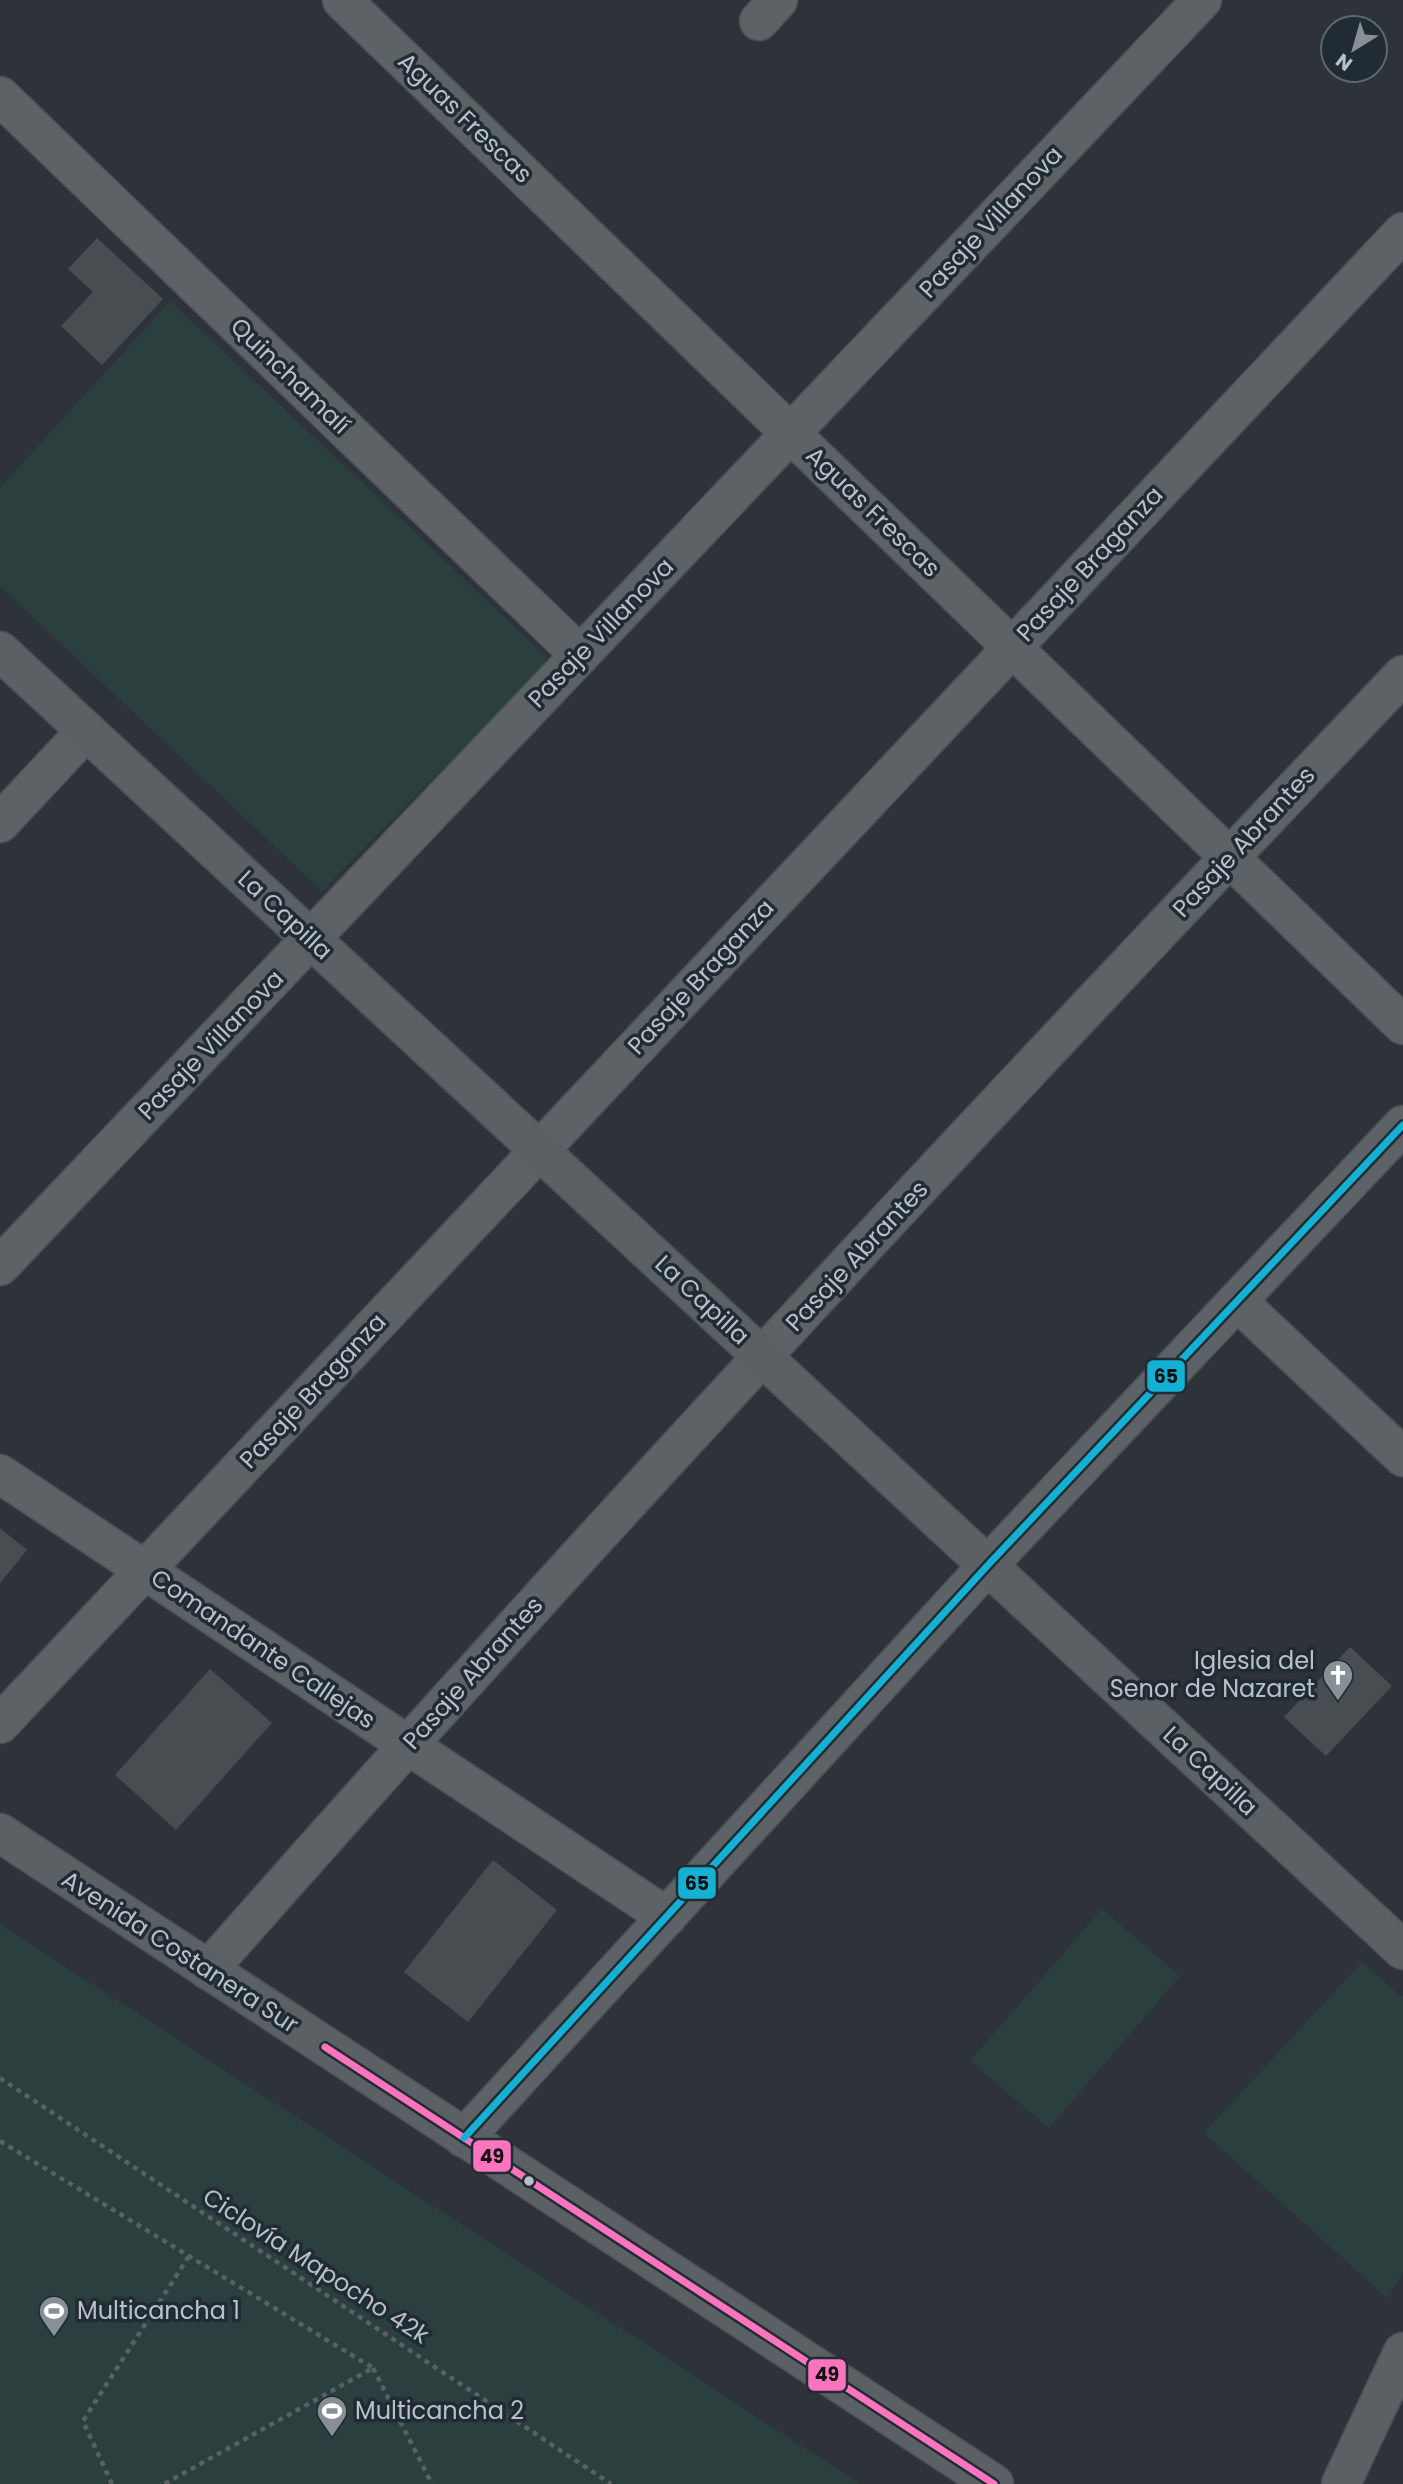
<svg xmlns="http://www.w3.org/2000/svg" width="1403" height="2484" font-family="Poppins,sans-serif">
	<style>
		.green { fill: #2b3f3e }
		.building { fill: #484d52 }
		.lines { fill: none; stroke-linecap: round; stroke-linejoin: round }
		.street-casing { stroke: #4b4f54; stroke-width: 41 }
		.secondary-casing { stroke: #4b4f54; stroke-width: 41 }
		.path { stroke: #5b6064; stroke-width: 4.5; stroke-dasharray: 5 5; stroke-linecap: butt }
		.street { stroke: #5d6267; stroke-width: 38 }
		.secondary { stroke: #5b6065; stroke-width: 38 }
		.bus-1-casing { stroke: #212b33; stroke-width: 12 }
		.bus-2-casing { stroke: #212b33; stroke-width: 12 }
		.bus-1 { stroke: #fc73be; stroke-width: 7 }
		.bus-2 { stroke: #13b2d5; stroke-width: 7 }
		.bus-dot { fill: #b8c1c9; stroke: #212b33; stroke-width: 2.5 }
		.labels { text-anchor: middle; stroke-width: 7; stroke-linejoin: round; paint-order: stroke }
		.street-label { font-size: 24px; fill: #b8c1c9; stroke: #212b33 }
		.poi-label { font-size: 24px; fill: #b8c1c9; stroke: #212b33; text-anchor: start }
		.line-badge { stroke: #212b33; stroke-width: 2.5 }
		.pale-badge-label { font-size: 19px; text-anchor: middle; font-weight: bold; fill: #111 }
	</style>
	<rect width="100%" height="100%" fill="#2d3339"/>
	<!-- green -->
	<g class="green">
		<path d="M170,301L550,660L322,891L0,586V488Z"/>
		<path d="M1102,1909L1180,1976L1049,2128L970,2061Z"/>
		<path d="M0,1924L860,2484H0Z"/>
		<path d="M1362,1962L1403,1998V2272L1388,2299L1204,2133Z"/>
	</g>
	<!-- building -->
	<g class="building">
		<path d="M97,238L163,299L102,365L61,326L93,292L68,269Z"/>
		<path d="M0,1528L27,1550L0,1583Z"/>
		<path d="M1350,1647L1392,1686L1326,1756L1284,1717Z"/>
		<path d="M210,1669L272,1723L176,1830L115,1775Z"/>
		<path d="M493,1860L557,1910L468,2022L404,1972Z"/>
	</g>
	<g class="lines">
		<!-- street casing -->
		<g class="street-casing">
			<g id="street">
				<path d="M342,0L1403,1025"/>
				<path d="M759,21L778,0"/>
				<path d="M0,96L580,655"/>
				<path d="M0,823L86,731"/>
				<path d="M0,1266L1202,0"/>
				<path d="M1237,1301L1403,1457"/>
				<path d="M0,1474L667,1917"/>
				<path d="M0,1724L1403,232"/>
				<path d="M208,1970C596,1529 998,1100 1403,675"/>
				<path d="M464,2138L988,1565L1403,1125"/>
			</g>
		</g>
		<!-- secondary casing -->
		<g class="secondary-casing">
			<g id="secondary">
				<path d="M0,651L1403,1950"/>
				<path d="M0,1833L994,2484"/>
				<path d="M1341,2484L1403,2352"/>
			</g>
		</g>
		<!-- path -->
		<g class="path">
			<path d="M0,2078L611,2484"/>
			<path d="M0,2141L373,2368L164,2484"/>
			<path d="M373,2368L432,2484"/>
			<path d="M112,2484L83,2421L189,2256"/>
		</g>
		<!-- street -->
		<use href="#street" class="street"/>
		<!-- secondary -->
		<use href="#secondary" class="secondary"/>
		<!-- bus-1 casing -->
		<g class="bus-1-casing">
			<path id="bus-1" d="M325,2047L994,2484"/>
		</g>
		<!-- bus-2 casing -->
		<g class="bus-2-casing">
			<path id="bus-2" d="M464,2138L988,1565L1403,1125"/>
		</g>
		<!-- bus-1 -->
		<use href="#bus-1" class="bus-1"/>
		<!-- bus-2 -->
		<use href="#bus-2" class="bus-2"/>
	</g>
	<!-- icons -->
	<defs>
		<g id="church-pin" transform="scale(1.575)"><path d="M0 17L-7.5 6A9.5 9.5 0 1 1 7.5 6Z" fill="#878f97" stroke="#212b33"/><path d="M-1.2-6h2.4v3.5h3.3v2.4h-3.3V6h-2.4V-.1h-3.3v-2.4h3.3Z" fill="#fff"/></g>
		<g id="stadium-pin" transform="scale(1.575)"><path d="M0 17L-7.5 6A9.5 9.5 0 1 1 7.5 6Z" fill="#878f97" stroke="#212b33"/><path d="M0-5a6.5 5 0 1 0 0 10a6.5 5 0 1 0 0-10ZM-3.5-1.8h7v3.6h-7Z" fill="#fff"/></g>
	</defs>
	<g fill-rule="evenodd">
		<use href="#church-pin" x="1338" y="1675"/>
		<use href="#stadium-pin" x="54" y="2311"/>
		<use href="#stadium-pin" x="332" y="2411"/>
	</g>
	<!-- markers -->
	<circle class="bus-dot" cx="529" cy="2181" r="6"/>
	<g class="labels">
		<!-- street labels -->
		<g class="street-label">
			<text transform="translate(465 118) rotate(44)" y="8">Aguas Frescas</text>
			<text transform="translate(991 222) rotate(-47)" y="8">Pasaje Villanova</text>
			<text transform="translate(290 376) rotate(44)" y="8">Quinchamalí</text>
			<text transform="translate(873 512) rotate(44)" y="8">Aguas Frescas</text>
			<text transform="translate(1090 564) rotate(-47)" y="8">Pasaje Braganza</text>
			<text transform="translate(601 633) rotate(-46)" y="8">Pasaje Villanova</text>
			<text transform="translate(1244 842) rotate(-47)" y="8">Pasaje Abrantes</text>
			<text transform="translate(285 915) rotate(43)" y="8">La Capilla</text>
			<text transform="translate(701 977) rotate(-47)" y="8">Pasaje Braganza</text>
			<text transform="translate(211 1045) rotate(-46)" y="8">Pasaje Villanova</text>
			<text transform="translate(857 1256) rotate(-47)" y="8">Pasaje Abrantes</text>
			<text transform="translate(702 1300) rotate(43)" y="8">La Capilla</text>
			<text transform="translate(313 1391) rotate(-47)" y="8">Pasaje Braganza</text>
			<text transform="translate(263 1649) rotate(34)" y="8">Comandante Callejas</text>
			<text transform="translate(473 1673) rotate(-48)" y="8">Pasaje Abrantes</text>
			<text transform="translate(1210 1771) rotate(43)" y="8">La Capilla</text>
			<text transform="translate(180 1952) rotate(33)" y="8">Avenida Costanera Sur</text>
			<text transform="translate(316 2266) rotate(33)" y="8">Ciclovía Mapocho 42k</text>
		</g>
		<!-- poi labels -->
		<g class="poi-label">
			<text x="1315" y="1669" text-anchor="end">Iglesia del<tspan x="1315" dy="28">Senor de Nazaret</tspan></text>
			<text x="77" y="2319">Multicancha 1</text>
			<text x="355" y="2419">Multicancha 2</text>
		</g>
	</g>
	<g class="line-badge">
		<rect x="1146" y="1359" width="40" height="34" rx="7" fill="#13b2d5"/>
		<rect x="677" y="1866" width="40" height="34" rx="7" fill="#13b2d5"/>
		<rect x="472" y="2139" width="40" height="34" rx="7" fill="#fc73be"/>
		<rect x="807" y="2358" width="40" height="34" rx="7" fill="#fc73be"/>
	</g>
	<g class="pale-badge-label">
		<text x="1166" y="1383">65</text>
		<text x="697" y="1890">65</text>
		<text x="492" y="2163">49</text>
		<text x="827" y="2381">49</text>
	</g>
	<!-- north arrow -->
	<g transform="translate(1354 49) rotate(217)"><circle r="33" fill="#212b33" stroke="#5d676f" stroke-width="2"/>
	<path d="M0-5L12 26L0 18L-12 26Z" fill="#878f97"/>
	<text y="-10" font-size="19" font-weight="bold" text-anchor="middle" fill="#b8c1c9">N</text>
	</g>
</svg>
